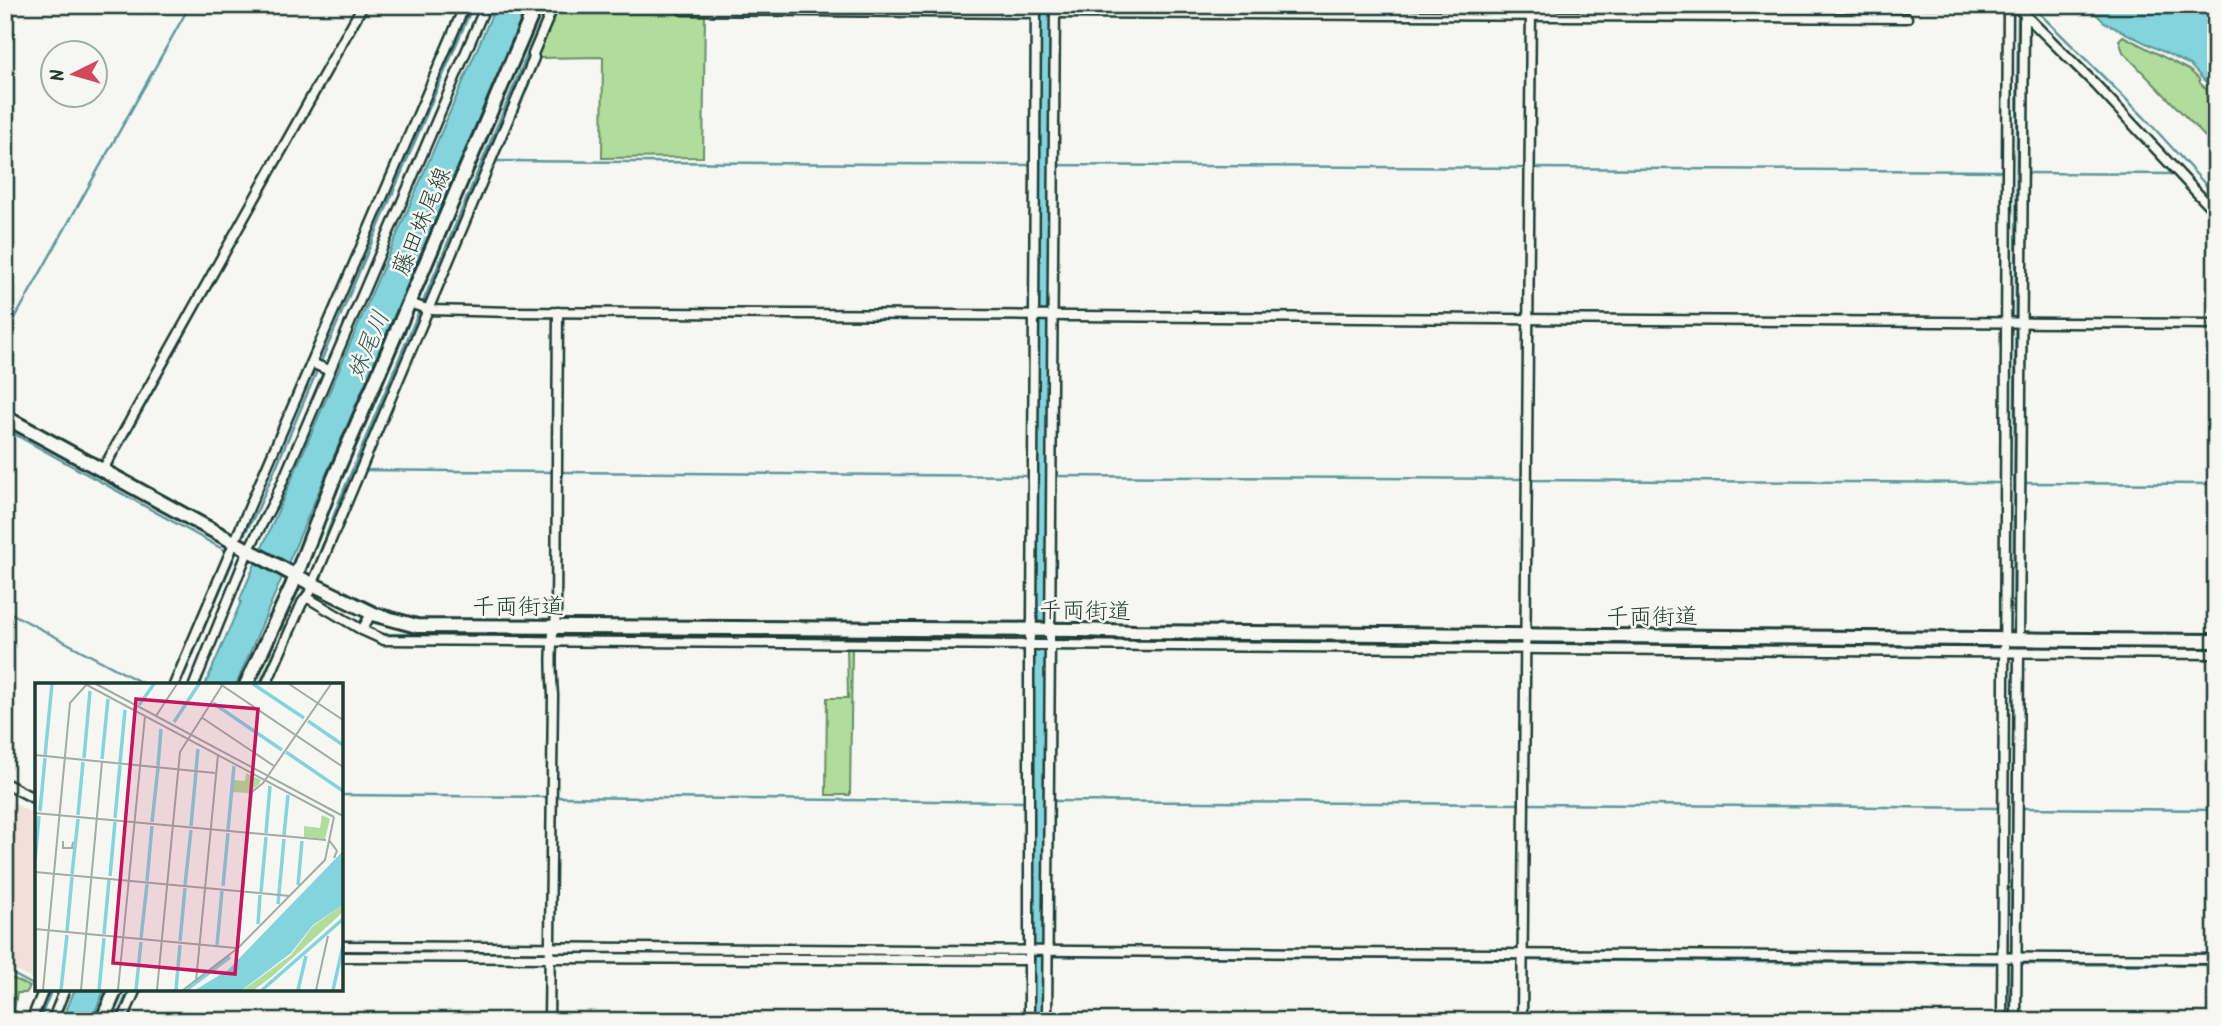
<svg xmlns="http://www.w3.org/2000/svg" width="2221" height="1026" font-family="Kalam,'Klee One',sans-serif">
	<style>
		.built { fill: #f1e0d8 }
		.green { fill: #b0dd9c; stroke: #688d68; stroke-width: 2 }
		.water { fill: #84d4de; stroke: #5c989a; stroke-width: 2 }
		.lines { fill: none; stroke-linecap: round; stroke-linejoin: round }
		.stream { stroke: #5c989a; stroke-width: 2.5 }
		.river { stroke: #84d4de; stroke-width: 16 }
		.street-casing { stroke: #1f3d34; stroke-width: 13 }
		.secondary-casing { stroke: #1f3d34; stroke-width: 18 }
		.street { stroke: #f6f6f2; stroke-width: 8 }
		.secondary { stroke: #f6f6f2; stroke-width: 12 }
		.labels { text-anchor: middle; stroke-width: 5; stroke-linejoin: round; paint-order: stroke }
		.street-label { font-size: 23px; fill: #1f3d34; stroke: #f6f6f2 }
		.water-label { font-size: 24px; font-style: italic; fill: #335b56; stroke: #f6f6f2 }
		.inset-river { fill: none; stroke: #84d4de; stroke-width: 3.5 }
		.inset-road { fill: none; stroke: #a0aca6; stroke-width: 2 }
		.view { fill: #c2185b; fill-opacity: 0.15; stroke: #c2185b; stroke-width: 3.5 }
		.inset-edge { fill: none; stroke: #1f3d34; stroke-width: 3.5 }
	</style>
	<rect width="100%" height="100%" fill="#f6f6f2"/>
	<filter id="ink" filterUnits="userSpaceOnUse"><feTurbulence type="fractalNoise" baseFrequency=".0143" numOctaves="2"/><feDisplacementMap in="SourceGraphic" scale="14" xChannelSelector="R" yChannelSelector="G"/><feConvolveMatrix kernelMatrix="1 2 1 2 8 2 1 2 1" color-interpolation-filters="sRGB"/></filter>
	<g filter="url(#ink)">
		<!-- built -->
		<path class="built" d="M5,798L37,816V982L5,965Z"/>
		<!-- green -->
		<g class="green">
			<path d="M556,5H674L705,14L703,157L602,158L603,57L539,58L535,54Z"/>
			<path d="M2123,36L2189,70L2199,79L2200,83C2221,101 2216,122 2216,148L2123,52L2119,40Z"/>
			<path d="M847,647H852L850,795H826L827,698H848Z"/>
			<path d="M12,978L30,987L26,993H17L14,1010L28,1021H5V990Z"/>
		</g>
		<!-- water -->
		<g class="water">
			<path d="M496,5H527L236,685H205L241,602L240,599Z"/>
			<path d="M2087,5H2216V93L2190,65L2105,23Z"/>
			<path d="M75,989H105L91,1021H62Z"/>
		</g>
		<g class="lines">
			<!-- stream -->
			<g class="stream">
				<path d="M1262,5L1528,7"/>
				<path d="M2031,5L2144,117L2216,196"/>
				<path d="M1534,7L2012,9L2018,15L2013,628"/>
				<path d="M5,10L8,5"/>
				<path d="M494,161L1028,165"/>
				<path d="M1042,165L1524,168"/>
				<path d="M1533,168L2002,171"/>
				<path d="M2026,173L2173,174L2175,172"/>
				<path d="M433,314L461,315"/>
				<path d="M1361,322L1525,323"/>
				<path d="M1531,323L1999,327"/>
				<path d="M2023,327L2216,329"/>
				<path d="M5,336L190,5"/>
				<path d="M5,429L228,552"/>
				<path d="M112,465L368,5"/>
				<path d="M364,470L553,472"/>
				<path d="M562,472L1025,476"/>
				<path d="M1039,476H1047"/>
				<path d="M1055,476L1522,479"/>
				<path d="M1530,480L1999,483"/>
				<path d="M2024,483L2216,484"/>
				<path d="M242,539L258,509L473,5"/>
				<path d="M310,578L340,499L548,5"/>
				<path d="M313,595L364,626"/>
				<path d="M5,610L146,685"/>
				<path d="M379,634L1010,640"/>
				<path d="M1073,640L1998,648"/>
				<path d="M2009,648L2107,649"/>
				<path d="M180,685L237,551"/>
				<path d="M259,685L305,587"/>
				<path d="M5,789L37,806"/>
				<path d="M341,795L548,797"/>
				<path d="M557,797L1024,802"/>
				<path d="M1053,801L1520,804"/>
				<path d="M1527,804L1996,808"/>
				<path d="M2024,808L2216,810"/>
				<path d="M341,953L663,954"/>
				<path d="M2011,954L2014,657"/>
				<path d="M912,956H1021"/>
				<path d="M1050,956L1994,964"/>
				<path d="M2018,964L2216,965"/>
				<path d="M5,970L37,987"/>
				<path d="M39,1021L52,989"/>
				<path d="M115,1021L129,989"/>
				<path d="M2010,1021L2011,961"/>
			</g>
			<!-- river -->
			<g class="river">
				<path d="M1041,618L1048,5"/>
				<path d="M1041,1021V658"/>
			</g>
			<!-- street casing -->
			<g class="street-casing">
				<g id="street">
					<path d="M678,5L682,10L1036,13"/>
					<path d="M2015,5L2095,84L2216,213"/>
					<path d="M1055,13L1907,18"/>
					<path d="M409,303L430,310L513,312L2216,324"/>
					<path d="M312,363L330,371"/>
					<path d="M102,471L363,5"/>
					<path d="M237,536L465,5"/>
					<path d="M315,578L534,58L533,54L554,5"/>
					<path d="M308,598L362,630"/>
					<path d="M371,614L362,630L384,640L2216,654"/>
					<path d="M2019,640L2024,20L2026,16"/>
					<path d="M174,685L232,548"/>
					<path d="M194,685L248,551L275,499L486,5"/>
					<path d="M266,685L302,603L311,591"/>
					<path d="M5,783L37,800"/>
					<path d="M341,946L2216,959"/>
					<path d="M341,957L1029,960"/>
					<path d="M31,1021L44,989"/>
					<path d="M52,1021L65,989"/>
					<path d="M122,1021L136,989"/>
					<path d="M549,1021L553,695C551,669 550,643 556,617L558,312"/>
					<path d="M1029,1021V645L1032,620L1036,5"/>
					<path d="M1047,1021L1055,5"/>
					<path d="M1522,1021L1531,5"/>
					<path d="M2002,1021L2008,5"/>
					<path d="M2016,1021L2019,653"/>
				</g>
			</g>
			<!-- secondary casing -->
			<g class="secondary-casing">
				<g id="secondary">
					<path d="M5,417L296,576L376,615L417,626L1081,630L1135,632L2216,641"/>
					<path d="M246,685L292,586L334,478L536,5"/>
					<path d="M102,1021L116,989"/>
				</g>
			</g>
			<!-- street -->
			<use href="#street" class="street"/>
			<!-- secondary -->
			<use href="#secondary" class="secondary"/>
		</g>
	</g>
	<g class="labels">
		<!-- street labels -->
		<g class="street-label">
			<text transform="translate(421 221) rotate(-67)" y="8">藤田妹尾線</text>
			<text x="518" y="614">千両街道</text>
			<text transform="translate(1085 610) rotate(1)" y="8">千両街道</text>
			<text x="1652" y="624">千両街道</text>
		</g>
		<!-- water labels -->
		<g class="water-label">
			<text transform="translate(368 345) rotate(-67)" y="8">妹尾川</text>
		</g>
	</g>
	<!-- overview -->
	<g transform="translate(35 683)">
		<rect width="308" height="308" fill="#f6f6f2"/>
		<path d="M211,90L226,97L224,101L214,110L197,109L198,97L210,98ZM287,132L295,136L290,156L269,154V143L285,145ZM308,222V229L240,291L219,307H208L256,272L278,243Z" fill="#b0dd9c"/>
		<path d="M308,168V222L278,242L256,270L207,307H160L193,287Z" fill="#84d4de"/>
		<path class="inset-river" d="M218,1L269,35M178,20L247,67M104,22L119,1M273,38L308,62M139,39L164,1M251,69L308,108M10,73L17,1M49,75L55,8M67,76L73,16M85,80L90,27M123,83L126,46M161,87L163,66M5,128L10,75M43,132L48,79M80,135L85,82M117,139L123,85M156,143L161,89M193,147L199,83M231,150L235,103M249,152L253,112M0,178L4,133M37,191L43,136M75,193L80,139M112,198L117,143M150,202L156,147M263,202L267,158M188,203L193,150M226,209L231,154M243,221L249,156M223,241L225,212M32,248L37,194M69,251L74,197M106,255L112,201M145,258L150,205M182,262L187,208M26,307L32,252M64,307L69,255M101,307L106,259M141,307L145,262M151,307L195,274M227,307L308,236M263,307L271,273M298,307L308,263"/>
		<path class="inset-road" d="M50,1L299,134M61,1L121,33L142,1M185,1L308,84M254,1L308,37M121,33L308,133M166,34L239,83M0,72L180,90M0,130L291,157M294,157L302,168L299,175M28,158V165H37L38,159M0,189L255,213M0,246L201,265M203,265L290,177L299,134M161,298L183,72M8,307L35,20L52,1M46,307L67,79M83,307L110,33M122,307L145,69L188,1M148,307L203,265L217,109L228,100L296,1M281,307L293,253"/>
		<path class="view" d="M101,16L223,26L200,291L78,280Z"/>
		<rect width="308" height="308" class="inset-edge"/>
	</g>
	<!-- margin -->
	<rect width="2221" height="1026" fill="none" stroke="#f6f6f2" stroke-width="28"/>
	<rect x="14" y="14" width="2193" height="998" fill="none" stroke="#1f3d34" stroke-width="2.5" filter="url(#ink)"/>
	<!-- north arrow -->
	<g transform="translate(74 74) rotate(265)"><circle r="33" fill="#f6f6f2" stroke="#a0aca6" stroke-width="2"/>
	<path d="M0-5L12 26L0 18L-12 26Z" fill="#d1495b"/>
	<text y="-10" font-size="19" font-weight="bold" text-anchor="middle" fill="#1f3d34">N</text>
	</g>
</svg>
